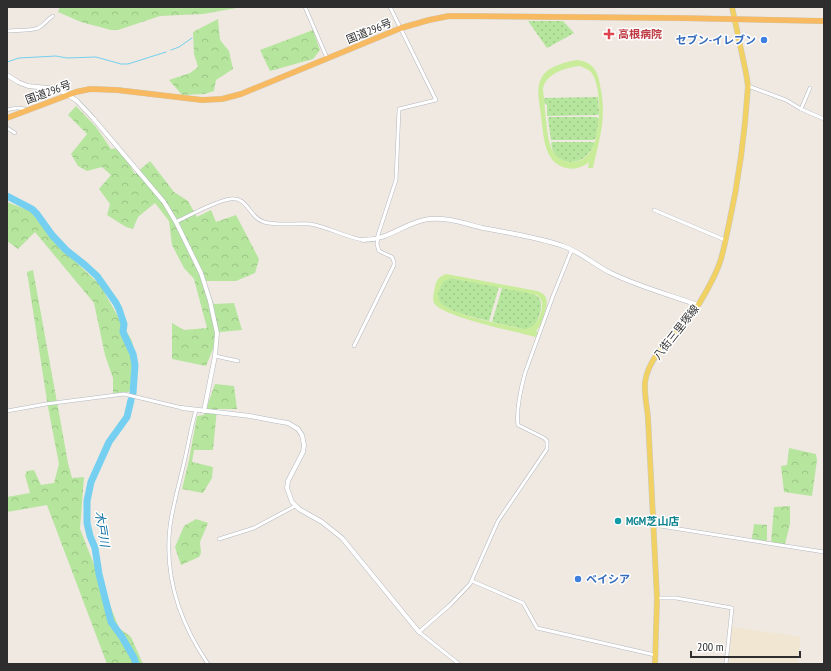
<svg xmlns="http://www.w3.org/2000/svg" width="831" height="671" font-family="'PT Sans Narrow','Noto Sans JP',sans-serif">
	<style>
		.education { fill: #f0e6d1 }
		.grass { fill: url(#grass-dots) }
		.forest { fill: url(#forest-crowns) }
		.pitch { fill: #c9ec9a; fill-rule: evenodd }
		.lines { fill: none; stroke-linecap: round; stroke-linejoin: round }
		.stream { stroke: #75cff0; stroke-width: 1 }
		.river { stroke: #75cff0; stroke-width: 7 }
		.minor-casing { stroke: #b4b7c1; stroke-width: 4 }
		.tertiary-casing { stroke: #b4b7c1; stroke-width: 5 }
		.primary-casing { stroke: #c9c9c9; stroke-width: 6 }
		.trunk-casing { stroke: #c9c9c9; stroke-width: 6 }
		.minor { stroke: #fff; stroke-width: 3 }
		.tertiary { stroke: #fff; stroke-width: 4 }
		.primary { stroke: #f2d163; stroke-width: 5 }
		.trunk { stroke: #f8ba60; stroke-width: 5.5 }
		.health-dot { fill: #e0444e; stroke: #fff; stroke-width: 1.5 }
		.shop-dot { fill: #3f7fe0; stroke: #fff; stroke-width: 1.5 }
		.culture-dot { fill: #0f9aa8; stroke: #fff; stroke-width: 1.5 }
		.labels { text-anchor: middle; stroke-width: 3; stroke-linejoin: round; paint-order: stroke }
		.street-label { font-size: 11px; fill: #2e2e2e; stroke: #fff }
		.health-label { font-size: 11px; font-weight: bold; fill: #be3a42; stroke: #fff; text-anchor: start }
		.shop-label { font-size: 11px; font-weight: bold; fill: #366cbe; stroke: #fff; text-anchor: end }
		.culture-label { font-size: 11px; font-weight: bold; fill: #0d838f; stroke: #fff; text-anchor: start }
		.water-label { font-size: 12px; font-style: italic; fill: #0d6fa3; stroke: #fff }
	</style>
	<defs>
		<pattern id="grass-dots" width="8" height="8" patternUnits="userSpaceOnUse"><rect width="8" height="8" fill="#b6e59e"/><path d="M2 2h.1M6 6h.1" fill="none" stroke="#9dc588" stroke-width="1.8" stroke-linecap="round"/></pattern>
		<pattern id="forest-crowns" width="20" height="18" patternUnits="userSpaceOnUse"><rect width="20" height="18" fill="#b6e59e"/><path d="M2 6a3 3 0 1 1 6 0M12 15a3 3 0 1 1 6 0" fill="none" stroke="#9dc588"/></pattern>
	</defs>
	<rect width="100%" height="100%" fill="#efe9e1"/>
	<!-- education -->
	<path class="education" d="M732,627L801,637L797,664H728Z"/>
	<!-- grass -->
	<g class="grass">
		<path d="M528,21H563L574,33L547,48Z"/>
		<path d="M598,97L599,114L597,115L547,116V105L544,103V99L545,98Z"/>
		<path d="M549,117H596L599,119L596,138L593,140H551L548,119Z"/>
		<path d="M552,142H592L595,143C589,156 579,165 564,161C560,159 556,157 554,153C552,150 552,146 551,144Z"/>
		<path d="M451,278L499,287L489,321C478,318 443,311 438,300C437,296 438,291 439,287C441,282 445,279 451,278Z"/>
		<path d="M502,288C510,290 532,291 538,297C545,303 539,322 532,327C529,329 527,329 523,329L492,322Z"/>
	</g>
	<!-- forest -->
	<g class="forest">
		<path d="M60,7H242L203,14L160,16L118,30H111L81,22L58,12Z"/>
		<path d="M218,19L220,40L229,51L233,69L216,80L214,91L204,94L182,95L169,80L190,73L198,67L194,54L193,32Z"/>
		<path d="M313,30L320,50L313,59L270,71L260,50Z"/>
		<path d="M76,106L96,127L111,149L118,148L124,155L135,174L150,161L174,192L188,201L197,217L211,210L216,222L236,215L259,259L255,273L236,281H204L214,304L234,303L242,330L220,332L206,366L172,359V323L184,330L207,328L194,279L184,268L172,245L169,221L155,203L138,217L133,229L126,227L107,215L110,204L99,189L111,175L102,167L87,171L78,166L71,154L87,134L68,115Z"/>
		<path d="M7,202L30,211L58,245L100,285L132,341L136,369L129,392L113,393V378L105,355L94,303L35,232L18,249L7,241Z"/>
		<path d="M33,270L68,463L72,478L84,477L80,529L119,628L131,637L143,664H107L47,505L7,512V497L30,493L25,475L27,471L34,470L41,485L54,483L59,464L48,407L27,272Z"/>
		<path d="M215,384L234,386L237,409H217L213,450H194L192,462L213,467L212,478L203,493L182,489L189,460L197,416L204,415Z"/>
		<path d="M789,448L816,454L817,460L812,496L784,492L781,466L787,465Z"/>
		<path d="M790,506V524L785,544L771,543L774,507Z"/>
		<path d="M196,519L208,523L200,542L201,553L199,557L181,565L175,547L184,526Z"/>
		<path d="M754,524L767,525V542L752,539Z"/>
	</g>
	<!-- pitch -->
	<g class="pitch">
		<path d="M577,60C593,62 598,71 600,85C607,117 600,137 593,168H588L589,162C583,167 575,170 566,168C543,162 544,136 541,116C540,104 535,88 542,77C548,66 566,62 577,60ZM580,66C584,68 588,69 591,72C603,87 601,137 590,152C586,158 579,162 572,162C549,162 548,137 546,120C545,110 544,100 543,89C545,74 566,67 580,66Z"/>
		<path d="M446,274L537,291C551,295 547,306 543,317C542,322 540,327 536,331L538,332L536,337C518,332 442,317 434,303C432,298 434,292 435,287C436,280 439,277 446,274ZM451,278L537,295C539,298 542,299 542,303C543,314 535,330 523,329C503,324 452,316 439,301L438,293L443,282Z"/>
	</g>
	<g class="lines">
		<!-- stream -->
		<g class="stream">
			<path d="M171,50L179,47L192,38"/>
			<path d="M7,62L19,58L56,56L67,58L96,57L121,64H128L166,52"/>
		</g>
		<!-- river -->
		<g class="river">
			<path d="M7,196L32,209L37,214L52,235L66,250L85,265L97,276L116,303L119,309L124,324L123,332L133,354L135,365L133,393"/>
			<path d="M131,400L127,417L109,442L91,482L87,501V523L90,536L95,548L99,574L111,622L122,637L134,658L136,664"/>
		</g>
		<!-- minor casing -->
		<g class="minor-casing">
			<g id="minor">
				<path d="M305,7L327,58"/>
				<path d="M7,31C16,30 32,31 38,28C45,25 47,19 53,16"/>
				<path d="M748,86L786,100L801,109L824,119"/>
				<path d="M801,109L810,88"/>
				<path d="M7,110C15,108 19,107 27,110"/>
				<path d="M7,128L15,133"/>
				<path d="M654,210L725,240"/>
				<path d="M176,222C190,215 216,201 230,199C248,196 249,218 264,222C278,226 295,223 310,224C328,227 345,237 363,240"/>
				<path d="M354,346L394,265V262L392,257L379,251L377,244L378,235L396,180L399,110V109L436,100L390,7"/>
				<path d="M215,356L238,361"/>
				<path d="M196,410C191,427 188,446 184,463C179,484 173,505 170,526C164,577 180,623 208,664"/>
				<path d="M7,411L46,404L124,394L182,408"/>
				<path d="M654,525L824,552"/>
				<path d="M219,539L254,528L295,506"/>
				<path d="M472,581L523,603L537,628L655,655"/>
				<path d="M657,598H676L732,608L726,664"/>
				<path d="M459,664L419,632L450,605L470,584L498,521L547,449V441L544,438L518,425C516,411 521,388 525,373L553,296L572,249"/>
			</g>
		</g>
		<!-- tertiary casing -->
		<g class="tertiary-casing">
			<g id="tertiary">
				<path d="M7,75L18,82L28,86L57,89L68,95L77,101L93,118L164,202L176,222L201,273L210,301L217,333L215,356L204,411"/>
				<path d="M363,240C390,240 405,222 429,219C447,217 466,224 483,228C509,233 537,237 563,246C581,252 594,265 611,273C637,286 670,295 698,305"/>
				<path d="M182,408L250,416L276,421L288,423L298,429L302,435L304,445L303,452L288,481L287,488L292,502L299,509L322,522L342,538L419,632"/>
			</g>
		</g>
		<!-- primary casing -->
		<g class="primary-casing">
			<path id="primary" d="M655,664L657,598L648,418C647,406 644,394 645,382C649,354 677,333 693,313C702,300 715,277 720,262C724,250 726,237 729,224C739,179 745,132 748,86L746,73L732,7"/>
		</g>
		<!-- trunk casing -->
		<g class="trunk-casing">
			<path id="trunk" d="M7,118L76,92L90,89L117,90L202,100L222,99L241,94L401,28L429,20L449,16L677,18L824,21"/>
		</g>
		<!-- minor -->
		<use href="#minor" class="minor"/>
		<!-- tertiary -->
		<use href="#tertiary" class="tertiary"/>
		<!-- primary -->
		<use href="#primary" class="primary"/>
		<!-- trunk -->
		<use href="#trunk" class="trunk"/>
	</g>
	<!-- markers -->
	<path class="health-dot" d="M607 28h4v4h4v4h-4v4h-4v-4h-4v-4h4z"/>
	<g class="shop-dot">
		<circle cx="764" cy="40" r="4"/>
		<circle cx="578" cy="579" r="4"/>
	</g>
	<circle class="culture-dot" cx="618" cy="521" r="4"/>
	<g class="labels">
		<!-- street labels -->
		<g class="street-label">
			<text transform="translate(369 31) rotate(-22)" y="4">国道296号</text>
			<text transform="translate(48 92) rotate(-20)" y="4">国道296号</text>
			<text transform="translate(676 332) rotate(-52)" y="4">八街三里塚線</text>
		</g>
		<!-- health labels -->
		<g class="health-label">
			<text x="618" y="38">高根病院</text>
		</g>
		<!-- shop labels -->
		<g class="shop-label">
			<text x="756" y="44">セブン-イレブン</text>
			<text x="586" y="583" text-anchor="start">ベイシア</text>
		</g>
		<!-- culture labels -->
		<g class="culture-label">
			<text x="626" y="525">MGM芝山店</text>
		</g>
		<!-- water labels -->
		<g class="water-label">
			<text transform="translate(102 529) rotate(81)" y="4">木戸川</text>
		</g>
	</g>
	<!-- border -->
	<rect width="831" height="671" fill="none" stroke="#2e2e2e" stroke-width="16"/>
	<!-- scale -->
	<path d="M691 651v6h109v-6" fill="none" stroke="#2e2e2e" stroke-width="2"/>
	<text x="697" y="651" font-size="12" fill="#2e2e2e" stroke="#ffffff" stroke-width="3" paint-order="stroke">200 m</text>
</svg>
